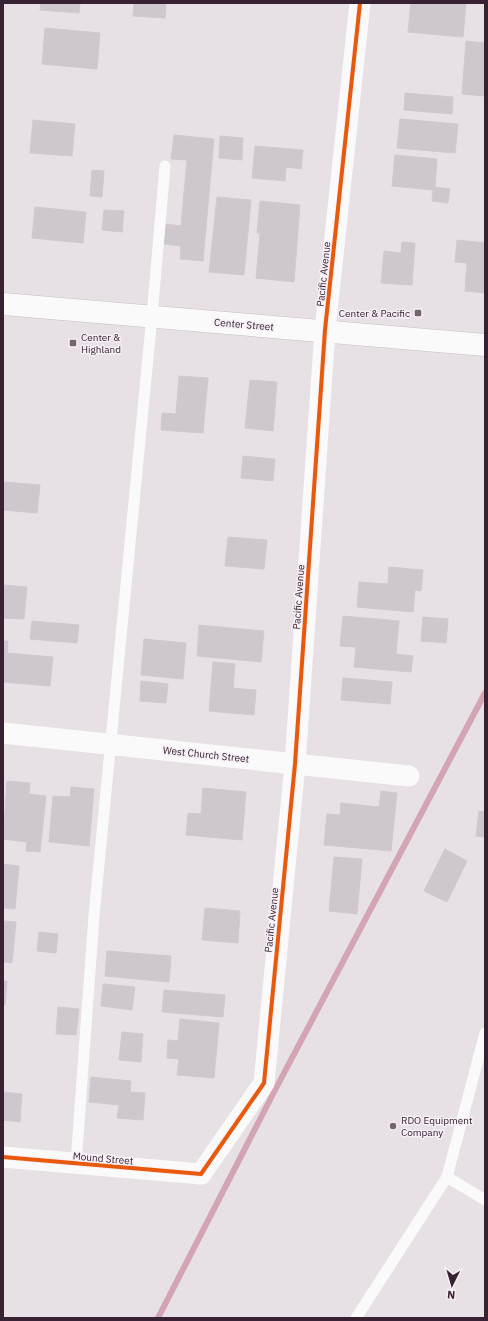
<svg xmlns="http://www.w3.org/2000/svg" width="488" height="1321" font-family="'IBM Plex Sans',sans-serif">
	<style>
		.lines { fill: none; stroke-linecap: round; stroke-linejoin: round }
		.stream { stroke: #d3a4b4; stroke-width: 6 }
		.building { fill: #cec8ce; stroke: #d0cacf }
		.secondary-casing { stroke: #c6bec4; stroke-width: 23 }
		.service { stroke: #fbfafb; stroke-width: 11 }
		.minor { stroke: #fbfafb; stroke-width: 21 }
		.secondary { stroke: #fbfafb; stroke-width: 22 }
		.cycleway-casing { stroke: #f6eff6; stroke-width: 6 }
		.cycleway { stroke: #e8590c; stroke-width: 4 }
		.poi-dot { fill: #756471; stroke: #f6eff6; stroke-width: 1.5 }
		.labels { text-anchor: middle; stroke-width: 3; stroke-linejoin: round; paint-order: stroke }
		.street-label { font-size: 10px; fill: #382132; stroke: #f6eff6 }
		.poi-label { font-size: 10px; fill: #382132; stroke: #f6eff6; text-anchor: start }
	</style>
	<rect width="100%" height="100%" fill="#e7e1e6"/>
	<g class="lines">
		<!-- stream -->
		<path class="stream" d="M158,1318L274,1092L485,693"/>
	</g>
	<!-- building -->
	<g class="building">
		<path d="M41,3H80L79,13L40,10Z"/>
		<path d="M134,3H166L165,18L133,16Z"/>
		<path d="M411,3L466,4L463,37L408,32Z"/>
		<path d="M45,28L100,33L97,69L42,64Z"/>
		<path d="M466,41L485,43V96L462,94Z"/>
		<path d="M405,93L453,97L452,114L404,110Z"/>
		<path d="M400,119L458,124L455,153L397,148Z"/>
		<path d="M33,120L75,124L72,156L30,153Z"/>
		<path d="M174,135L214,139L203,261L180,259L181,246L164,244L166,224L181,226L187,160L171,159Z"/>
		<path d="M220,136L243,138L242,160L219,158Z"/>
		<path d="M255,146L303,150L301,169L286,167L285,181L252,178Z"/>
		<path d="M395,155L437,159L435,187L450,189L448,203L432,201L433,190L392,186Z"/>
		<path d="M92,170L104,171L102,197L90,196Z"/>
		<path d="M217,197L251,200L244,275L209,272Z"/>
		<path d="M260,201L300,205L294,282L256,278L260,233H257Z"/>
		<path d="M35,207L86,212L83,243L32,238Z"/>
		<path d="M104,210L124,211L122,232L102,230Z"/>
		<path d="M457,240L485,243V293L465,291L467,263L455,262Z"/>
		<path d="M402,242L415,243L412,285L381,283L384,251L401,253Z"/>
		<path d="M179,376L208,378L203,433L161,430L162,413L176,414Z"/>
		<path d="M250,380L277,382L273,431L245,428Z"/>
		<path d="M243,456L275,459L273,481L241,478Z"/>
		<path d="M3,482L40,485L37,513L3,510Z"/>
		<path d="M228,537L267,540L264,569L225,566Z"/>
		<path d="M389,567L423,570L421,591L415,590L413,612L357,607L359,582L388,584Z"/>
		<path d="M3,585L27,587L24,619L3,618Z"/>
		<path d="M343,616L399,621L396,654L413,656L411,672L354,667L356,647L340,646Z"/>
		<path d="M423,617L448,619L446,643L421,641Z"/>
		<path d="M32,621L79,625L77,643L30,639Z"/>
		<path d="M199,625L264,631L261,662L197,656Z"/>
		<path d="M144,639L186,643L183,679L141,675Z"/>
		<path d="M3,641H8L7,653L53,657L50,686L3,682Z"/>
		<path d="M213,662L235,664L233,688L256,690L254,715L209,711Z"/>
		<path d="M343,678L392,682L390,704L341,700Z"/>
		<path d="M141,681L168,684L166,703L140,701Z"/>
		<path d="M7,781L30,783L29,794L46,796L40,852L26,851L27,842L3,839Z"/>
		<path d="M71,787L94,789L89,846L49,842L53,796L70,797Z"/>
		<path d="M203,788L246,792L242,840L186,835L188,813L201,814Z"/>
		<path d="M381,791L397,793L391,851L324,845L327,814L340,815L341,803L379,807Z"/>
		<path d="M479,811L485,812V837L476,836Z"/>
		<path d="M445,849L467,861L447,902L424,891Z"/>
		<path d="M334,857L362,859L357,914L329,911Z"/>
		<path d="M3,864L19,866L15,909L3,908Z"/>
		<path d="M205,908L240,911L238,943L202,940Z"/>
		<path d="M3,921L16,922L12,963L3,962Z"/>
		<path d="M39,932L58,934L56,953L37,951Z"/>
		<path d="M107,951L171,956L169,982L105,976Z"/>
		<path d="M3,981H7L5,1005H3Z"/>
		<path d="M103,984L135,987L132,1010L101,1006Z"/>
		<path d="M164,990L225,995L223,1017L162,1012Z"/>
		<path d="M58,1007L79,1009L76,1035L56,1034Z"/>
		<path d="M180,1019L219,1023L214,1078L177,1075L179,1059L167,1058L168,1040L178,1041Z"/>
		<path d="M122,1032L143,1034L141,1062L119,1060Z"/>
		<path d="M91,1077L131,1081L130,1092L145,1093L143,1120L117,1118L119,1105L89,1102Z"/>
		<path d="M3,1092L22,1094L20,1122L3,1120Z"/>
	</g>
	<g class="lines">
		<!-- secondary casing -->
		<g class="secondary-casing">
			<path id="secondary" d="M3,304L485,345"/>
		</g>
		<!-- service -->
		<g class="service">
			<path d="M76,1163L94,916L152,316L165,166"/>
			<path d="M447,1177L485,1033"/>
			<path d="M356,1318L447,1177L485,1200"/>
		</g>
		<!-- minor -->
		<g class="minor">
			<path d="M3,733L409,776"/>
			<path d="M3,1157L201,1174L264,1083L295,764L325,330L360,3"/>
		</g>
		<!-- secondary -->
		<use href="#secondary" class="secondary"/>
		<!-- cycleway casing -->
		<g class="cycleway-casing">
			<path id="cycleway" d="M3,1157L201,1174L264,1083L295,764L325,330L360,3"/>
		</g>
		<!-- cycleway -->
		<use href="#cycleway" class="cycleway"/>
	</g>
	<!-- markers -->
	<g class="poi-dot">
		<rect x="414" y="309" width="8" height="8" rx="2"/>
		<rect x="69" y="339" width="8" height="8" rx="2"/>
		<circle cx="393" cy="1126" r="4"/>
	</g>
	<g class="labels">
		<!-- street labels -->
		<g class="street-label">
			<text transform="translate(323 274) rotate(-84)" y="4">Pacific Avenue</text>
			<text transform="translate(244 324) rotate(5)" y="4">Center Street</text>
			<text transform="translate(298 597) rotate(-86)" y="4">Pacific Avenue</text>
			<text transform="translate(206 754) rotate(6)" y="4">West Church Street</text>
			<text transform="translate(271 920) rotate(-84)" y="4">Pacific Avenue</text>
			<text transform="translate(103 1158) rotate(5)" y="4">Mound Street</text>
		</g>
		<!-- poi labels -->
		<g class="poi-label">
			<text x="410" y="317" text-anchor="end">Center &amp; Pacific</text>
			<text x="81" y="341">Center &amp;<tspan x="81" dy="12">Highland</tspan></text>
			<text x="401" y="1124">RDO Equipment<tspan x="401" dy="12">Company</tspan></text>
		</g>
	</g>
	<!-- border -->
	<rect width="488" height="1321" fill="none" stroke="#382132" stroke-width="8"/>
	<!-- north arrow -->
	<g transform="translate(452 1285) rotate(185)" stroke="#f6eff6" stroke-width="3" paint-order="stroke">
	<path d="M0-3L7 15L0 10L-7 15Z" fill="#382132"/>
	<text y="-6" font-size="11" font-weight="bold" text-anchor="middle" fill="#382132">N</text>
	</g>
</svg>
